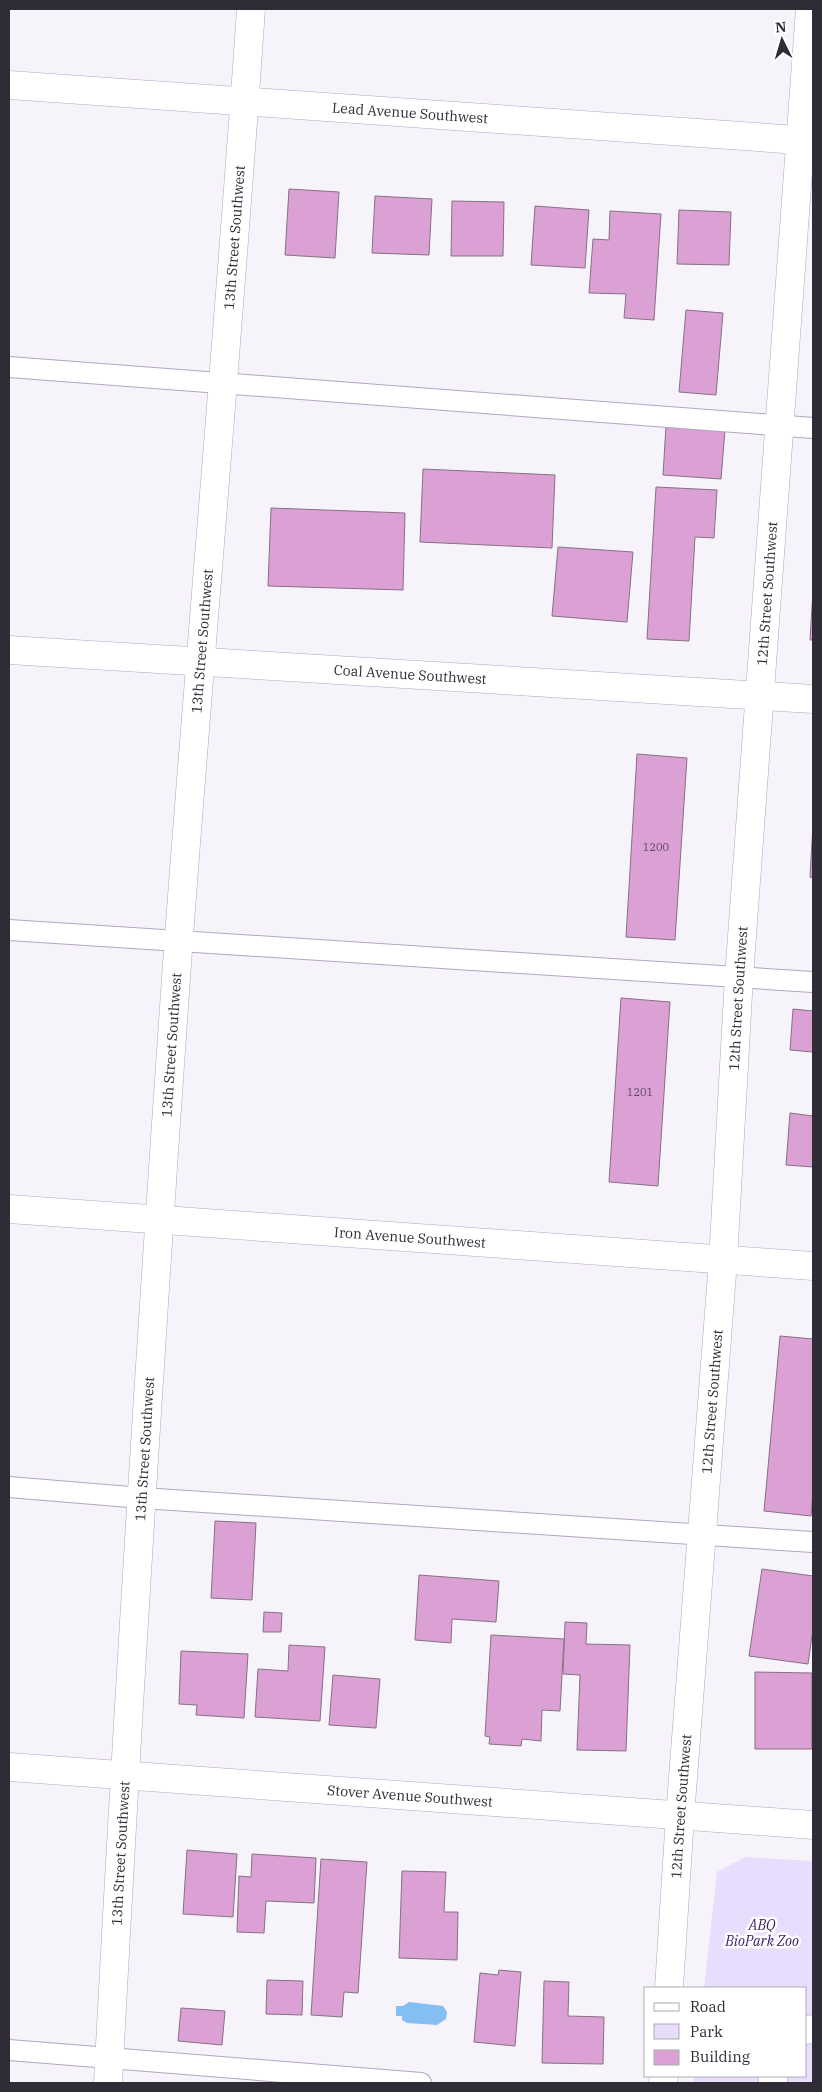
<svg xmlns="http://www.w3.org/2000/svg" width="822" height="2092" font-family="'IBM Plex Serif',serif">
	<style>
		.green { fill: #e8ddfd }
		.water { fill: #84bef3 }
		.building { fill: #dba0d4; stroke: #877084 }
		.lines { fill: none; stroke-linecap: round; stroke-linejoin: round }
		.service-casing { stroke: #b0a6c2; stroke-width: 22 }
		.pedestrian-casing { stroke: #b0a6c2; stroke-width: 29 }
		.minor-casing { stroke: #b0a6c2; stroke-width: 29 }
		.tertiary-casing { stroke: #b0a6c2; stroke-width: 29 }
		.service { stroke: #fff; stroke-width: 20 }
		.pedestrian { stroke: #fff; stroke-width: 28 }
		.minor { stroke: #fff; stroke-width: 28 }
		.tertiary { stroke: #fff; stroke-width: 28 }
		.labels { text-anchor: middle; stroke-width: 5; stroke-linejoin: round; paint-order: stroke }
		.number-label { font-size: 11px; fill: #5b495e }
		.street-label { font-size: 14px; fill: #302c37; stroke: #fff }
		.park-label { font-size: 14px; font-style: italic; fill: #3b1663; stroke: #fff }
	</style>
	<rect width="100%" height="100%" fill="#f6f4fa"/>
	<!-- green -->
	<path class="green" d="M745,1857L813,1861V2083H693L694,2076H806V1988H704L717,1872Z"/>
	<!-- water -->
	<path class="water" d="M409,2002L443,2006L447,2012L446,2019L437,2025L407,2023L402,2020V2016H396V2006H403Z"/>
	<!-- building -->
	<g class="building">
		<path d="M289,189L339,192L335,258L285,255Z"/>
		<path d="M375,196L432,199L429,255L372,253Z"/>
		<path d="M452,201L504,202L503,256H451Z"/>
		<path d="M535,206L589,210L585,268L531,265Z"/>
		<path d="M679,210L731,212L729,265L677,264Z"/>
		<path d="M610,211L661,214L654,320L624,318L626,294L589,293L593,239L609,240Z"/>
		<path d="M686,310L723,313L716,395L679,392Z"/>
		<path d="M666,426L725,430L721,479L663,475Z"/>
		<path d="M423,469L555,475L552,548L420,542Z"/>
		<path d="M656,487L717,490L714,538L695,537L689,641L647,639Z"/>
		<path d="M271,508L405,513L403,590L268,586Z"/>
		<path d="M558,547L633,552L627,622L552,616Z"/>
		<path d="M813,591V640H810Z"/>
		<path d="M637,754L687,758L675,940L626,937Z"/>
		<path d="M813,824V878L810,877Z"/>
		<path d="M621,998L670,1002L658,1186L609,1182Z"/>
		<path d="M793,1009L813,1011V1052L790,1050Z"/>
		<path d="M790,1113L813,1116V1167L786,1165Z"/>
		<path d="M780,1336L813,1339V1492L811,1516L764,1511Z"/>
		<path d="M215,1521L256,1523L252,1600L211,1598Z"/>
		<path d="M762,1569L813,1576V1629L808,1664L749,1656Z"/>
		<path d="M419,1575L499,1581L496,1622L452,1619L451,1643L415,1640Z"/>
		<path d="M264,1612L282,1613L281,1632H263Z"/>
		<path d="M565,1622L587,1623L586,1644L630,1645L626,1751L577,1750L580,1675L563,1674Z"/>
		<path d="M491,1635L564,1639L560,1711L542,1710L541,1741L522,1739L521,1746L489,1744L490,1737L485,1736Z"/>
		<path d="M289,1645L325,1647L320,1721L255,1717L258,1669L288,1671Z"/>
		<path d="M181,1651L248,1654L244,1718L196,1715L197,1705L179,1704Z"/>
		<path d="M755,1672L812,1673V1749H755Z"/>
		<path d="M333,1675L380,1679L376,1728L329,1725Z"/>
		<path d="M187,1850L237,1854L233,1917L183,1914Z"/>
		<path d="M252,1854L316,1858L314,1903L266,1901L264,1933L237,1932L239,1876L251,1877Z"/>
		<path d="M321,1859L367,1862L358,1993L344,1992L342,2017L311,2015Z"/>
		<path d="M402,1871L446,1872L444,1912H458L457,1960L399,1958Z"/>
		<path d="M499,1970L521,1972L515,2046L474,2042L480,1973L498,1975Z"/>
		<path d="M267,1980L303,1981L302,2015L266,2014Z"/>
		<path d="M544,1981L569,1982L568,2016L604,2017L603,2064L542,2063Z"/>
		<path d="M181,2008L225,2011L222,2045L178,2041Z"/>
	</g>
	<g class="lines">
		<!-- service casing -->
		<g class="service-casing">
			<g id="service">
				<path d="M9,367L813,428"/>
				<path d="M9,930L813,982"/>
				<path d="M9,1487L142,1498L813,1542"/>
				<path d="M9,2050L421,2083"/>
			</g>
		</g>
		<!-- pedestrian casing -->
		<g class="pedestrian-casing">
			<g id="pedestrian">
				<path d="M806,2030L813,2029"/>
				<path d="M773,2076V2083"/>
			</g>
		</g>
		<!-- minor casing -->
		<g class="minor-casing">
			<g id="minor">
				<path id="s1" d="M9,1209L813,1266"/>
				<path id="s2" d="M9,1767L813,1825"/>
				<path id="s3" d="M669,1988L680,1816L723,1261L739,977L810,9"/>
				<path id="s4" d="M108,2083C128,1701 152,1318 179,936C202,627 230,318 251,9"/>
				<path d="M663,2083L664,2076"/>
			</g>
		</g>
		<!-- tertiary casing -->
		<g class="tertiary-casing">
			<g id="tertiary">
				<path id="s5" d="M9,85L813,141"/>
				<path id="s6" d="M9,650L813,699"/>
			</g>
		</g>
		<!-- service -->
		<use href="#service" class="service"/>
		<!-- pedestrian -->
		<use href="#pedestrian" class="pedestrian"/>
		<!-- minor -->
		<use href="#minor" class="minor"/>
		<!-- tertiary -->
		<use href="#tertiary" class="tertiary"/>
	</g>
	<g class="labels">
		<!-- number labels -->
		<g class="number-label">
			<text x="656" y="851">1200</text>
			<text x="640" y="1096">1201</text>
		</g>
		<!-- street labels -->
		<g class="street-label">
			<text dy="5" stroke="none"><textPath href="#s5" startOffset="402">Lead Avenue Southwest</textPath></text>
			<text dy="5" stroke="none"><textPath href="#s4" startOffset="1850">13th Street Southwest</textPath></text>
			<text dy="5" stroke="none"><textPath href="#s3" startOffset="1398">12th Street Southwest</textPath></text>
			<text dy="5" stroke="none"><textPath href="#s4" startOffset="1445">13th Street Southwest</textPath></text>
			<text dy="5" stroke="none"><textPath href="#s6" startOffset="402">Coal Avenue Southwest</textPath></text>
			<text dy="5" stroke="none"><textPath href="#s3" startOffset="992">12th Street Southwest</textPath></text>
			<text dy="5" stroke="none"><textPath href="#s4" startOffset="1040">13th Street Southwest</textPath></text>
			<text dy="5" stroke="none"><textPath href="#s1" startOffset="402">Iron Avenue Southwest</textPath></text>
			<text dy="5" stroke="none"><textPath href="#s3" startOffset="588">12th Street Southwest</textPath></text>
			<text dy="5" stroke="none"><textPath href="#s4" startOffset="635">13th Street Southwest</textPath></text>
			<text dy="5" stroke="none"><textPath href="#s2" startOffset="402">Stover Avenue Southwest</textPath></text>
			<text dy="5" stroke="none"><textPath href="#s3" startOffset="182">12th Street Southwest</textPath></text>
			<text dy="5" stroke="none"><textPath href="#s4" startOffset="230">13th Street Southwest</textPath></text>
		</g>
		<!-- park labels -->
		<g class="park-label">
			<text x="762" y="1930">ABQ<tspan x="762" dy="16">BioPark Zoo</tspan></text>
		</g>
	</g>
	<!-- border -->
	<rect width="822" height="2092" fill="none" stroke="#302c37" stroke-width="20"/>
	<!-- legend -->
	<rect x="644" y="1987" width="162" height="90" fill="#ffffff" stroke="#acabaf"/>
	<rect x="654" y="2003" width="25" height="8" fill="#ffffff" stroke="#acabaf"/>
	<text x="690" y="2012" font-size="15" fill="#302c37">Road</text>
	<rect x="654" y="2024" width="25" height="15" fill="#e8ddfd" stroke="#acabaf"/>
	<text x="690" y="2037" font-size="15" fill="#302c37">Park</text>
	<rect x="654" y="2050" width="25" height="15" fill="#dba0d4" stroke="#acabaf"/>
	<text x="690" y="2062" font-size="15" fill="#302c37">Building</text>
	<!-- north arrow -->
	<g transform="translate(782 40) rotate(355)" stroke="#ffffff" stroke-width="4" paint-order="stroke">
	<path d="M0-4L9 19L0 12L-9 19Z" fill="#302c37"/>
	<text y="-8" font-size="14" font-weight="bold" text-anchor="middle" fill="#302c37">N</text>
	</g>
</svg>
